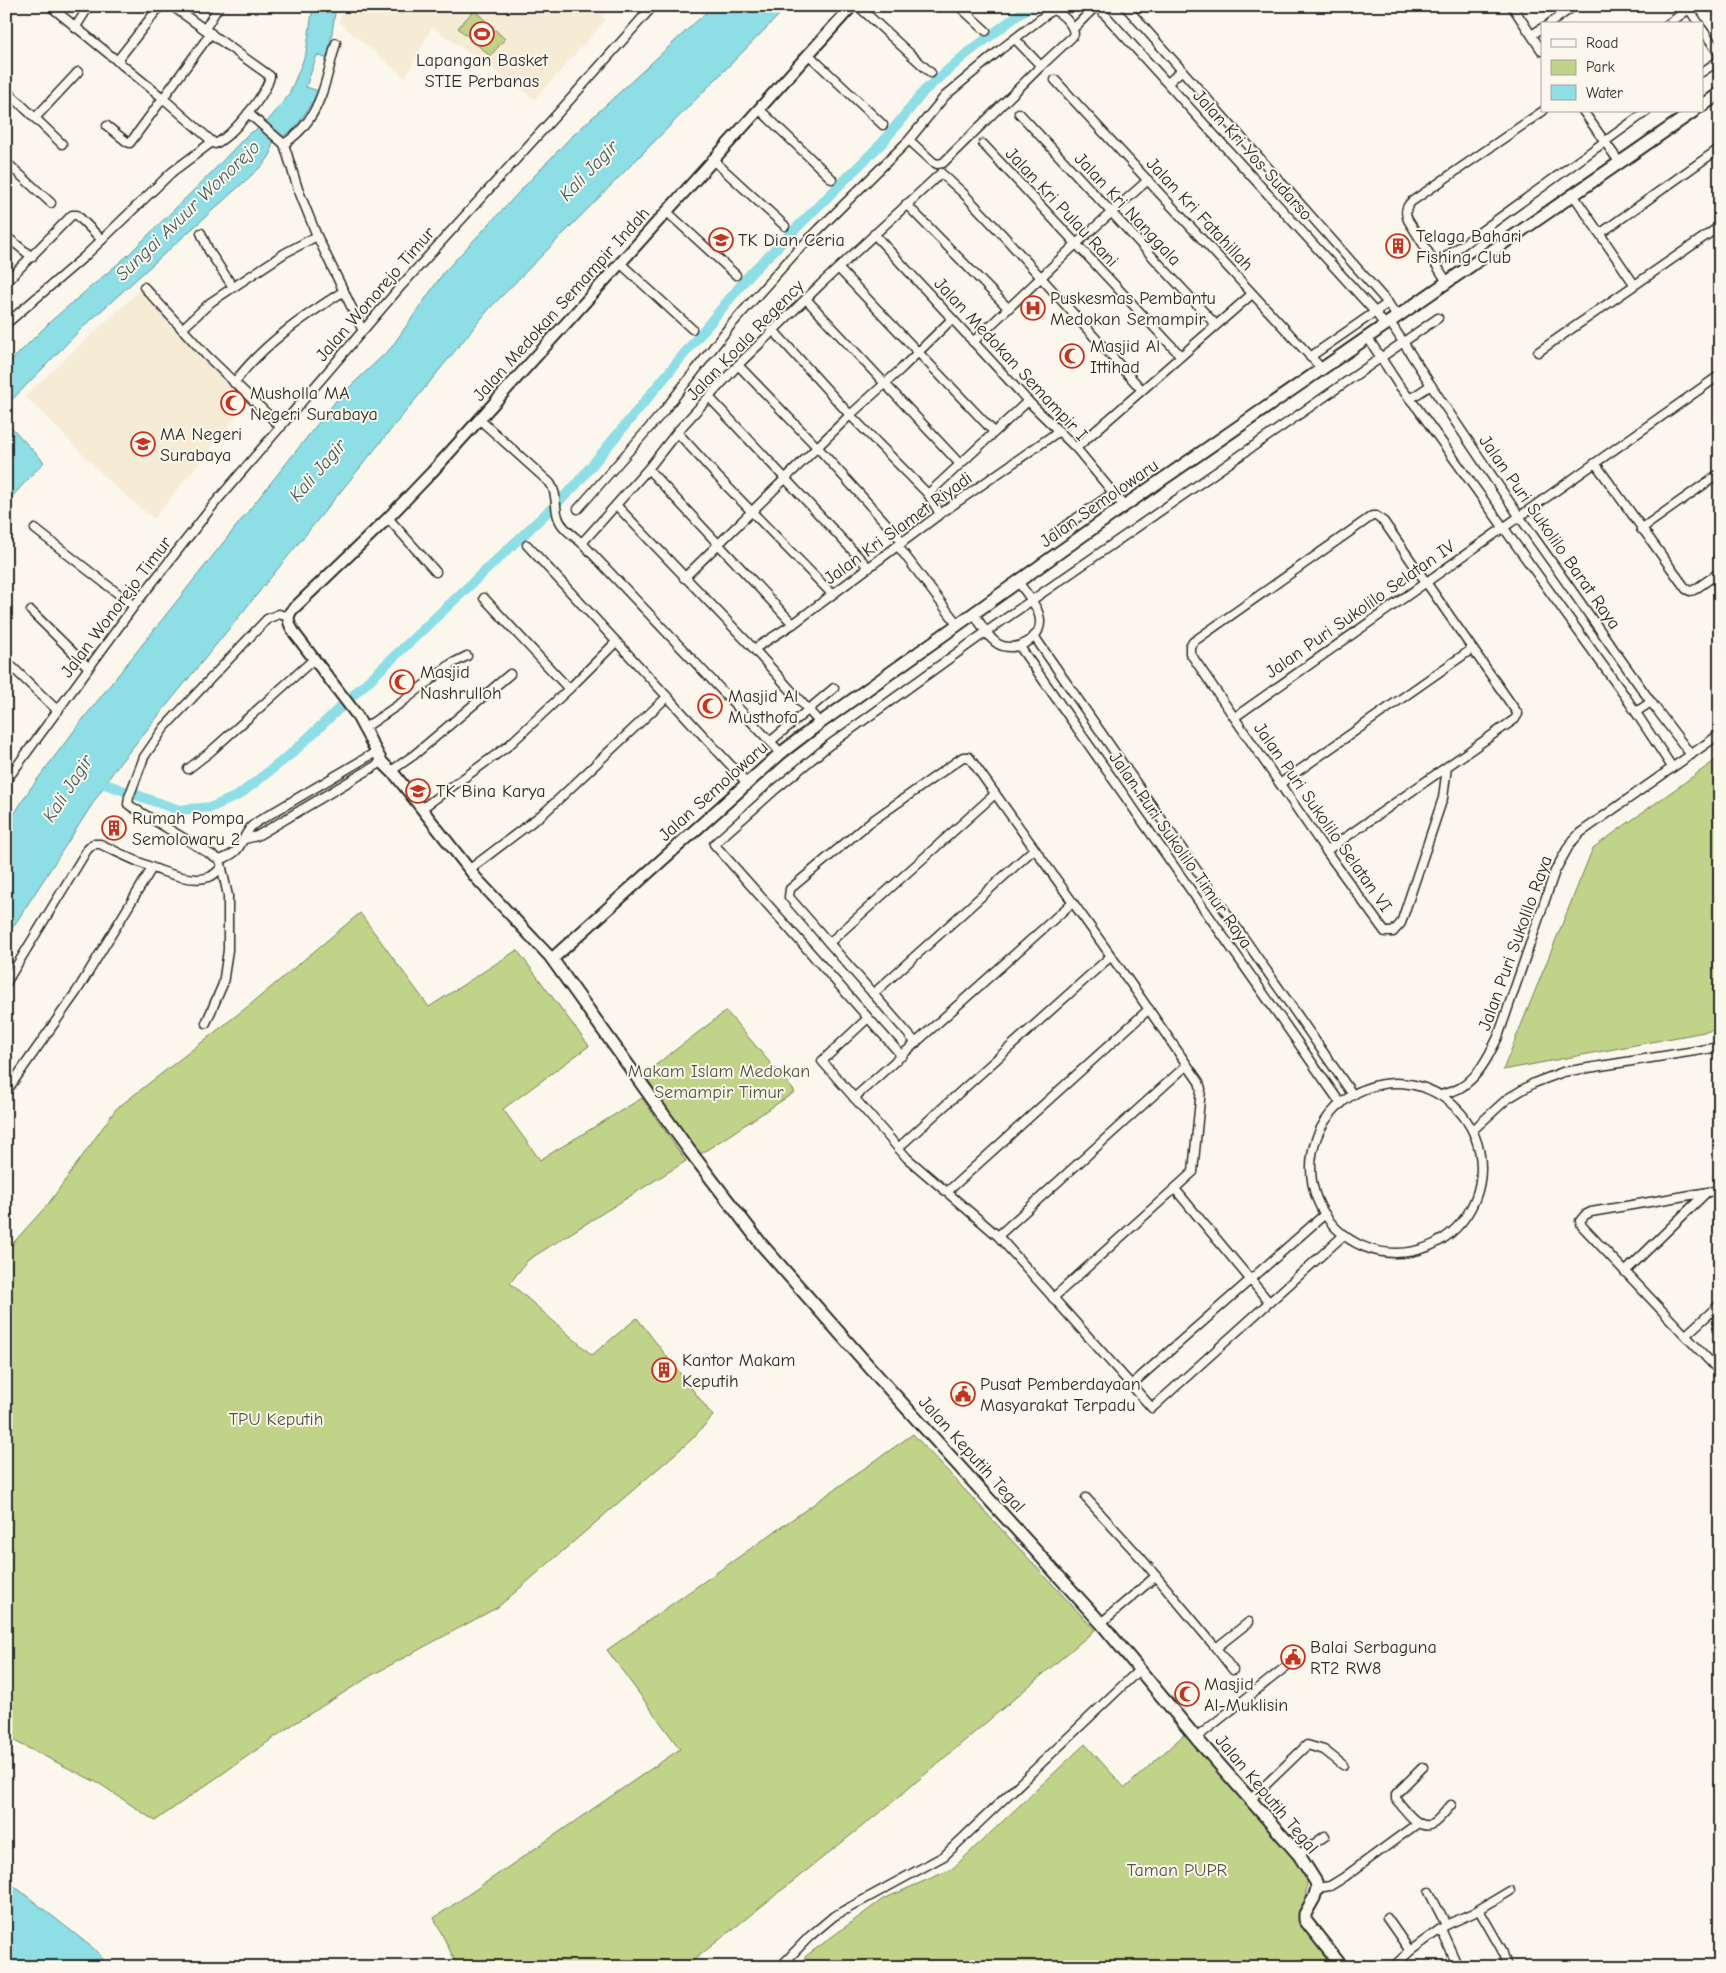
<svg xmlns="http://www.w3.org/2000/svg" width="1726" height="1973" font-family="'Comic Neue',sans-serif">
	<style>
		.built { fill: #f6ecd6 }
		.green { fill: #c0d388; stroke: #767f5a }
		.water { fill: #8ddee5; stroke: #66969b }
		.lines { fill: none; stroke-linecap: round; stroke-linejoin: round }
		.canal { stroke: #8ddee5; stroke-width: 10 }
		.minor-casing { stroke: #2b2b2b; stroke-width: 11 }
		.tertiary-casing { stroke: #2b2b2b; stroke-width: 14 }
		.secondary-casing { stroke: #2b2b2b; stroke-width: 15 }
		.minor { stroke: #fbf7ec; stroke-width: 8 }
		.tertiary { stroke: #fbf7ec; stroke-width: 10 }
		.secondary { stroke: #fbf7ec; stroke-width: 11 }
		.labels { text-anchor: middle; stroke-width: 4; stroke-linejoin: round; paint-order: stroke }
		.poi-label { font-size: 18px; fill: #2b2b2b; stroke: #fbf7ec; text-anchor: start }
		.street-label { font-size: 18px; fill: #2b2b2b; stroke: #fbf7ec }
		.park-label { font-size: 18px; fill: #505542; stroke: #fbf7ec }
		.water-label { font-size: 19px; font-style: italic; fill: #44585a; stroke: #fbf7ec }
	</style>
	<rect width="100%" height="100%" fill="#fbf7ec"/>
	<filter id="ink" filterUnits="userSpaceOnUse"><feTurbulence type="fractalNoise" baseFrequency=".02" numOctaves="2"/><feDisplacementMap in="SourceGraphic" scale="10" xChannelSelector="R" yChannelSelector="G"/><feConvolveMatrix kernelMatrix="1 2 1 2 8 2 1 2 1" color-interpolation-filters="sRGB"/></filter>
	<g filter="url(#ink)">
		<!-- built -->
		<g class="built">
			<path d="M343,6H594L606,20L535,99L432,27L405,78L339,22Z"/>
			<path d="M141,289L248,402L154,519L113,485L25,396Z"/>
		</g>
		<!-- green -->
		<g class="green">
			<path d="M474,10L505,39L490,56L458,28Z"/>
			<path d="M1720,757V1029L1503,1070L1593,848Z"/>
			<path d="M360,913L429,1007L517,950L589,1046L503,1109L540,1160L642,1098L686,1161L528,1260L510,1283L592,1355L637,1318L713,1416L691,1440L498,1607L372,1675L292,1725L155,1821L100,1784L14,1741L6,1743V1251L49,1203L116,1109L251,1004Z"/>
			<path d="M726,1011L795,1092L699,1155L644,1074Z"/>
			<path d="M913,1434L1095,1630L889,1805L685,1967H458L434,1918L680,1749L607,1650Z"/>
			<path d="M1187,1732L1308,1876L1302,1922L1333,1967H797L806,1956L883,1899L952,1869L1085,1744L1125,1788Z"/>
		</g>
		<!-- water -->
		<g class="water">
			<path d="M313,6H336L328,59L317,55L306,87L319,91L296,128L272,144L271,154L264,164L81,329L6,406V366L52,320L127,256L213,171L248,134L256,130L267,122L288,96L298,73L306,53Z"/>
			<path d="M713,6H788L489,309L115,769L6,938V827L30,789L80,723L339,397L391,348L444,272L568,140Z"/>
			<path d="M11,427L44,462L6,503V432Z"/>
			<path d="M6,1882L13,1885L98,1952L108,1967L6,1966Z"/>
		</g>
		<g class="lines">
			<!-- canal -->
			<path class="canal" d="M105,784L179,810L212,807L239,795L291,754L574,487L751,273L883,142L924,91L965,55L1030,6"/>
			<!-- minor casing -->
			<g class="minor-casing">
				<g id="minor">
					<path d="M50,6L164,99L215,144C232,136 267,94 270,76L172,6"/>
					<path d="M858,6L931,73"/>
					<path d="M959,6L986,31"/>
					<path d="M1097,6L1375,312L1385,325"/>
					<path d="M1125,6L1388,303L1397,317"/>
					<path d="M1512,6L1542,51"/>
					<path d="M1687,6L1699,24"/>
					<path d="M1549,24L1574,6"/>
					<path d="M1668,24L1689,9"/>
					<path d="M75,28L89,6"/>
					<path d="M205,29L219,6"/>
					<path d="M1073,29L1096,6"/>
					<path d="M1702,29L1720,55"/>
					<path d="M1532,35L1542,28"/>
					<path d="M1015,39L1041,66"/>
					<path d="M808,54L883,125"/>
					<path d="M117,61L160,6"/>
					<path d="M1702,72L1720,60"/>
					<path d="M1055,80L1322,369"/>
					<path d="M1168,83L1182,70"/>
					<path d="M6,90L62,144"/>
					<path d="M759,109L832,179"/>
					<path d="M1583,111L1620,163"/>
					<path d="M248,113L284,144L298,189L317,236L362,329"/>
					<path d="M1019,113L1216,325"/>
					<path d="M35,118L78,72"/>
					<path d="M107,126L127,142L130,143L211,33"/>
					<path d="M284,144C291,139 299,133 304,126C323,104 328,71 336,43"/>
					<path d="M983,144L1181,356"/>
					<path d="M712,159L785,226"/>
					<path d="M6,162L51,203"/>
					<path d="M1574,196L1634,284"/>
					<path d="M906,204L1008,308"/>
					<path d="M666,211L736,275"/>
					<path d="M201,233L209,251L233,287"/>
					<path d="M1601,233L1720,148"/>
					<path d="M874,234L1028,401L1076,448L1124,506"/>
					<path d="M6,236L32,257"/>
					<path d="M620,263L692,329"/>
					<path d="M1436,264L1647,111"/>
					<path d="M839,269L994,432"/>
					<path d="M6,282L72,215H77L102,240"/>
					<path d="M1447,282L1408,220C1405,213 1405,208 1411,202L1543,111"/>
					<path d="M144,287L206,355L281,427"/>
					<path d="M806,299L959,463"/>
					<path d="M1390,322L1438,396L1519,516L1651,702L1691,755"/>
					<path d="M6,324L84,257L172,172L212,142"/>
					<path d="M182,329L211,302L285,253L317,236"/>
					<path d="M773,330L850,415L928,494"/>
					<path d="M1368,338L1398,384L1418,409L1625,696L1672,767"/>
					<path d="M973,342L1076,244L1148,180"/>
					<path d="M1538,352L1720,226"/>
					<path d="M1310,357L1388,303"/>
					<path d="M738,365L818,448L903,542"/>
					<path d="M234,383C263,344 303,317 344,291"/>
					<path d="M709,397L869,568"/>
					<path d="M1410,399L1431,385"/>
					<path d="M480,420L550,483C558,494 554,505 558,517C561,528 574,536 582,543L781,753"/>
					<path d="M677,432L717,476L832,594"/>
					<path d="M1076,448L1252,294"/>
					<path d="M1595,463L1686,589L1690,591L1694,590L1720,572"/>
					<path d="M648,469L793,624"/>
					<path d="M616,505L754,649L820,723"/>
					<path d="M578,509L663,412L730,326L796,252L909,140L945,96L1000,50L1052,10C1061,12 1073,24 1074,34L1072,37L1041,66L943,163L937,164L933,162L909,140"/>
					<path d="M940,514L928,494L1028,401"/>
					<path d="M388,518L436,572"/>
					<path d="M35,529L134,606"/>
					<path d="M1641,529L1720,473"/>
					<path d="M1055,533L1113,493"/>
					<path d="M582,543L648,469L677,432L738,365L821,284L941,173L963,193L1001,233L1142,390"/>
					<path d="M527,545L747,783"/>
					<path d="M898,546L958,625"/>
					<path d="M684,578L850,415L900,370L952,319"/>
					<path d="M484,598L569,689"/>
					<path d="M31,611L88,667"/>
					<path d="M974,613C980,623 988,638 998,644C1016,654 1046,638 1039,615C1036,604 1025,591 1018,582"/>
					<path d="M1034,636L1353,1095"/>
					<path d="M1020,647L1341,1104"/>
					<path d="M754,649L793,624L940,514L1059,431"/>
					<path d="M6,661L58,711"/>
					<path d="M1636,712L1651,702"/>
					<path d="M1235,717L1720,375"/>
					<path d="M363,729L401,703L451,664L467,656"/>
					<path d="M771,741L834,688"/>
					<path d="M188,769L210,752L314,659"/>
					<path d="M391,771L414,755L510,674"/>
					<path d="M6,781L134,606L215,503L402,285L559,112L653,6"/>
					<path d="M1281,783L1472,649"/>
					<path d="M421,809L508,746L571,687L616,642"/>
					<path d="M245,839L257,836L382,762"/>
					<path d="M1326,851L1508,724L1515,719L1518,714L1384,522L1376,516H1372L1193,642L1190,646V653L1326,851L1385,932H1393L1401,923L1443,798L1447,767"/>
					<path d="M220,860L132,807L128,804L129,797L144,757L164,728L267,619L279,614L288,617"/>
					<path d="M220,860C243,851 238,845 250,828C254,823 262,819 267,816L376,752"/>
					<path d="M470,869L545,812L667,697"/>
					<path d="M829,943L995,794"/>
					<path d="M6,983L87,850L93,844H100C124,855 184,887 209,877C213,876 218,871 221,868"/>
					<path d="M873,994L1034,849"/>
					<path d="M868,1018L822,1061L907,1158L998,1236L1152,1408L1344,1235"/>
					<path d="M206,1023L223,984L228,950V896L221,864"/>
					<path d="M916,1043L789,897L790,889L869,823L963,757H969L1136,991L1199,1082L1201,1089L1193,1172L1053,1298"/>
					<path d="M902,1056L714,844L776,789L828,746L986,632L1438,318"/>
					<circle cx="1396" cy="1168" r="85"/>
					<path d="M6,1092L77,991L152,868"/>
					<path d="M1441,1095C1447,1093 1454,1091 1460,1088C1479,1077 1489,1055 1498,1037L1555,871L1570,844L1580,833L1720,734"/>
					<path d="M854,1098L1073,902"/>
					<path d="M1473,1130L1507,1099L1534,1083L1563,1072L1720,1047"/>
					<path d="M898,1148L1111,956"/>
					<path d="M1175,1189L1269,1302"/>
					<path d="M1720,1190L1591,1212L1585,1215L1580,1221L1582,1226L1720,1372"/>
					<path d="M947,1192L1149,1009"/>
					<path d="M998,1236L1187,1065"/>
					<path d="M1625,1272L1706,1193"/>
					<path d="M1686,1335L1720,1304"/>
					<path d="M1131,1385L1325,1214"/>
					<path d="M1086,1498L1141,1558L1216,1648L1249,1622"/>
					<path d="M1101,1623L1156,1576"/>
					<path d="M1216,1648L1233,1670"/>
					<path d="M1196,1738L1288,1665"/>
					<path d="M1423,1767L1396,1794V1799C1404,1808 1419,1833 1434,1823C1440,1818 1446,1811 1451,1805"/>
					<path d="M1250,1800L1307,1745L1324,1750L1343,1765"/>
					<path d="M1299,1855L1325,1836"/>
					<path d="M1317,1888L1330,1886L1343,1878L1418,1823"/>
					<path d="M1429,1892L1446,1925"/>
					<path d="M1479,1910L1502,1950L1507,1967"/>
					<path d="M1387,1918L1410,1951"/>
					<path d="M1441,1929L1458,1967"/>
					<path d="M780,1967L810,1936L834,1916L944,1856L1140,1669"/>
					<path d="M1393,1967L1410,1951L1446,1925L1473,1913L1510,1891"/>
				</g>
			</g>
			<!-- tertiary casing -->
			<g class="tertiary-casing">
				<path id="tertiary" d="M552,959L476,878L396,776L382,762L356,714L295,634C290,625 286,621 291,611L388,518L432,472L852,6"/>
			</g>
			<!-- secondary casing -->
			<g class="secondary-casing">
				<g id="secondary">
					<path d="M1702,106L1720,93"/>
					<path d="M1342,1967L1305,1920V1914L1314,1898L1317,1888L1316,1882L1299,1855L1196,1738L1101,1623L873,1371L762,1245L689,1150L552,959L781,753L820,723L1124,506L1694,111"/>
				</g>
			</g>
			<!-- minor -->
			<use href="#minor" class="minor"/>
			<!-- tertiary -->
			<use href="#tertiary" class="tertiary"/>
			<!-- secondary -->
			<use href="#secondary" class="secondary"/>
		</g>
	</g>
	<!-- icons -->
	<defs>
		<g id="stadium-ring" transform="scale(1.25)"><circle r="9.5" fill="#fbf7ec" stroke="#c8321e" stroke-width="1.5"/><path d="M0-5a6.5 5 0 1 0 0 10a6.5 5 0 1 0 0-10ZM-3.5-1.8h7v3.6h-7Z" fill="#c8321e"/></g>
		<g id="school-ring" transform="scale(1.25)"><circle r="9.5" fill="#fbf7ec" stroke="#c8321e" stroke-width="1.5"/><path d="M0-5L7-2L0 1L-7-2ZM-4 1L0 2.5L4 1V4Q0 6-4 4Z" fill="#c8321e"/></g>
		<g id="building-ring" transform="scale(1.25)"><circle r="9.5" fill="#fbf7ec" stroke="#c8321e" stroke-width="1.5"/><path d="M-4-6H4V6H1V3H-1V6H-4ZM-2.5-4.3h1.7v1.8h-1.7ZM.8-4.3h1.7v1.8H.8ZM-2.5-1h1.7V.8h-1.7ZM.8-1h1.7V.8H.8Z" fill="#c8321e"/></g>
		<g id="hospital-ring" transform="scale(1.25)"><circle r="9.5" fill="#fbf7ec" stroke="#c8321e" stroke-width="1.5"/><path d="M-5-5h3v3.5h4V-5h3V5h-3V1.5h-4V5h-3Z" fill="#c8321e"/></g>
		<g id="mosque-ring" transform="scale(1.25)"><circle r="9.5" fill="#fbf7ec" stroke="#c8321e" stroke-width="1.5"/><path d="M3.5-4.9A6 6 0 1 0 3.5 4.9A5 5 0 1 1 3.5-4.9Z" fill="#c8321e"/></g>
		<g id="civic-ring" transform="scale(1.25)"><circle r="9.5" fill="#fbf7ec" stroke="#c8321e" stroke-width="1.5"/><path d="M-.6-6.5H3V-4.5H.6V-3L4-1V1h2V6H-6V1h2V-1L-.6-3ZM-1.2 2.5V6h2.4V2.5Z" fill="#c8321e"/></g>
	</defs>
	<g fill-rule="evenodd">
		<use href="#stadium-ring" x="482" y="34"/>
		<use href="#school-ring" x="721" y="240"/>
		<use href="#building-ring" x="1398" y="246"/>
		<use href="#hospital-ring" x="1033" y="308"/>
		<use href="#mosque-ring" x="1072" y="356"/>
		<use href="#mosque-ring" x="233" y="403"/>
		<use href="#school-ring" x="143" y="444"/>
		<use href="#mosque-ring" x="402" y="682"/>
		<use href="#mosque-ring" x="710" y="706"/>
		<use href="#school-ring" x="418" y="791"/>
		<use href="#building-ring" x="114" y="828"/>
		<use href="#building-ring" x="664" y="1370"/>
		<use href="#civic-ring" x="963" y="1394"/>
		<use href="#civic-ring" x="1293" y="1657"/>
		<use href="#mosque-ring" x="1187" y="1694"/>
	</g>
	<g class="labels">
		<!-- poi labels -->
		<g class="poi-label">
			<text x="482" y="66" text-anchor="middle">Lapangan Basket<tspan x="482" dy="21">STIE Perbanas</tspan></text>
			<text x="1416" y="242">Telaga Bahari<tspan x="1416" dy="21">Fishing Club</tspan></text>
			<text x="738" y="246">TK Dian Ceria</text>
			<text x="1050" y="304">Puskesmas Pembantu<tspan x="1050" dy="21">Medokan Semampir</tspan></text>
			<text x="1090" y="352">Masjid Al<tspan x="1090" dy="21">Ittihad</tspan></text>
			<text x="250" y="399">Musholla MA<tspan x="250" dy="21">Negeri Surabaya</tspan></text>
			<text x="160" y="440">MA Negeri<tspan x="160" dy="21">Surabaya</tspan></text>
			<text x="420" y="678">Masjid<tspan x="420" dy="21">Nashrulloh</tspan></text>
			<text x="728" y="702">Masjid Al<tspan x="728" dy="21">Musthofa</tspan></text>
			<text x="436" y="797">TK Bina Karya</text>
			<text x="132" y="824">Rumah Pompa<tspan x="132" dy="21">Semolowaru 2</tspan></text>
			<text x="682" y="1366">Kantor Makam<tspan x="682" dy="21">Keputih</tspan></text>
			<text x="980" y="1390">Pusat Pemberdayaan<tspan x="980" dy="21">Masyarakat Terpadu</tspan></text>
			<text x="1310" y="1653">Balai Serbaguna<tspan x="1310" dy="21">RT2 RW8</tspan></text>
			<text x="1204" y="1690">Masjid<tspan x="1204" dy="21">Al-Muklisin</tspan></text>
		</g>
		<!-- street labels -->
		<g class="street-label">
			<text transform="translate(1253 155) rotate(48)" y="6">Jalan Kri Yos Sudarso</text>
			<text transform="translate(1062 207) rotate(47)" y="6">Jalan Kri Pulau Rani</text>
			<text transform="translate(1128 209) rotate(47)" y="6">Jalan Kri Nanggala</text>
			<text transform="translate(1200 214) rotate(47)" y="6">Jalan Kri Fatahillah</text>
			<text transform="translate(375 294) rotate(-49)" y="6">Jalan Wonorejo Timur</text>
			<text transform="translate(561 304) rotate(-48)" y="6">Jalan Medokan Semampir Indah</text>
			<text transform="translate(745 340) rotate(-46)" y="6">Jalan Koala Regency</text>
			<text transform="translate(1011 359) rotate(47)" y="6">Jalan Medokan Semampir I</text>
			<text transform="translate(1099 503) rotate(-35)" y="6">Jalan Semolowaru</text>
			<text transform="translate(898 528) rotate(-36)" y="6">Jalan Kri Slamet Riyadi</text>
			<text transform="translate(1550 532) rotate(55)" y="6">Jalan Puri Sukolilo Barat Raya</text>
			<text transform="translate(116 607) rotate(-53)" y="6">Jalan Wonorejo Timur</text>
			<text transform="translate(1360 609) rotate(-35)" y="6">Jalan Puri Sukolilo Selatan IV</text>
			<text transform="translate(713 791) rotate(-42)" y="6">Jalan Semolowaru</text>
			<text transform="translate(1323 817) rotate(55)" y="6">Jalan Puri Sukolilo Selatan VI</text>
			<text transform="translate(1181 850) rotate(55)" y="6">Jalan Puri Sukolilo Timur Raya</text>
			<text transform="translate(1515 943) rotate(-70)" y="6">Jalan Puri Sukolilo Raya</text>
			<text transform="translate(972 1454) rotate(48)" y="6">Jalan Keputih Tegal</text>
			<text transform="translate(1267 1794) rotate(50)" y="6">Jalan Keputih Tegal</text>
		</g>
		<!-- park labels -->
		<g class="park-label">
			<text x="719" y="1077">Makam Islam Medokan<tspan x="719" dy="21">Semampir Timur</tspan></text>
			<text x="276" y="1425">TPU Keputih</text>
			<text x="1177" y="1876">Taman PUPR</text>
		</g>
		<!-- water labels -->
		<g class="water-label">
			<text transform="translate(588 170) rotate(-46)" y="7">Kali Jagir</text>
			<text transform="translate(187 210) rotate(-44)" y="7">Sungai Avuur Wonorejo</text>
			<text transform="translate(317 470) rotate(-49)" y="7">Kali Jagir</text>
			<text transform="translate(67 788) rotate(-57)" y="7">Kali Jagir</text>
		</g>
	</g>
	<!-- margin -->
	<rect width="1726" height="1973" fill="none" stroke="#fbf7ec" stroke-width="25"/>
	<rect x="12" y="12" width="1701" height="1948" fill="none" stroke="#2b2b2b" stroke-width="2" filter="url(#ink)"/>
	<!-- legend -->
	<rect x="1541" y="22" width="162" height="90" fill="#fbf7ec" stroke="#a8a59f"/>
	<rect x="1551" y="39" width="25" height="8" fill="#fbf7ec" stroke="#a8a59f"/>
	<text x="1586" y="48" font-size="15" fill="#2b2b2b">Road</text>
	<rect x="1551" y="60" width="25" height="15" fill="#c0d388" stroke="#a8a59f"/>
	<text x="1586" y="72" font-size="15" fill="#2b2b2b">Park</text>
	<rect x="1551" y="85" width="25" height="15" fill="#8ddee5" stroke="#a8a59f"/>
	<text x="1586" y="98" font-size="15" fill="#2b2b2b">Water</text>
</svg>
